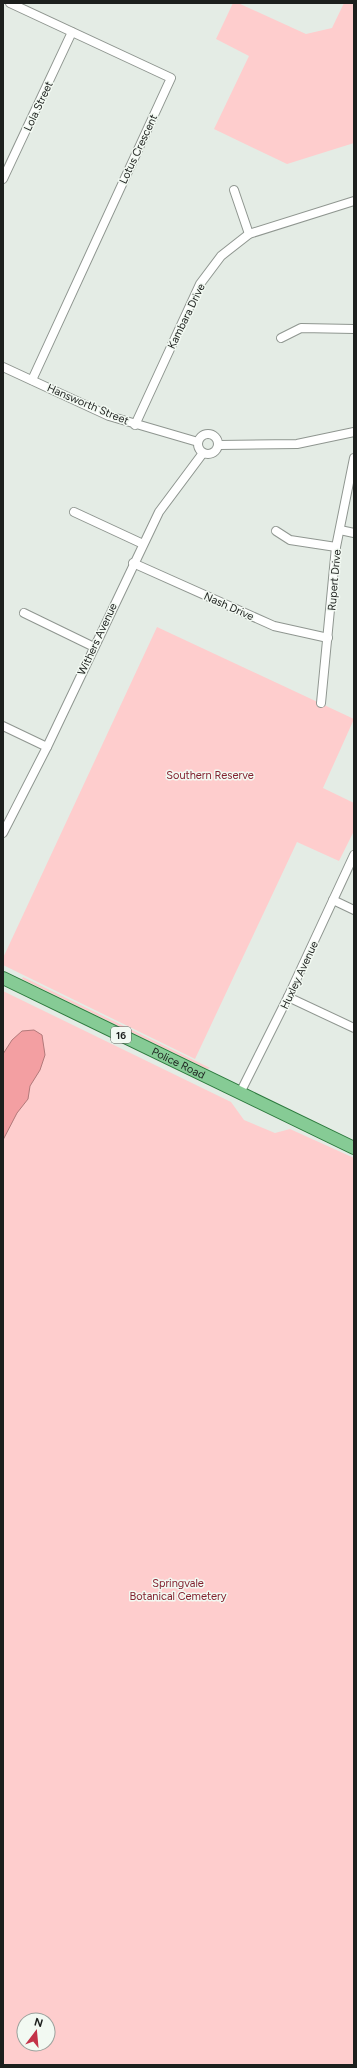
<svg xmlns="http://www.w3.org/2000/svg" width="357" height="2068" font-family="Figtree,sans-serif">
	<style>
		.green { fill: #fecdcd; fill-rule: evenodd }
		.water { fill: #f39fa2; stroke: #b2797a }
		.lines { fill: none; stroke-linecap: round; stroke-linejoin: round }
		.street-casing { stroke: #8f9690; stroke-width: 10 }
		.primary-casing { stroke: #2c793d; stroke-width: 14 }
		.street { stroke: #fff; stroke-width: 8 }
		.primary { stroke: #86cb95; stroke-width: 12 }
		.labels { text-anchor: middle; stroke-width: 3; stroke-linejoin: round; paint-order: stroke }
		.shield { fill: #f2f9f2; stroke: #5c605d; stroke-width: 1 }
		.shield-label { font-size: 10px; font-weight: bold; fill: #1c1f1d }
		.street-label { font-size: 11px; fill: #1c1f1d; stroke: #f2f9f2 }
		.park-label { font-size: 11px; fill: #82212f; stroke: #f2f9f2 }
	</style>
	<rect width="100%" height="100%" fill="#e4ece5"/>
	<!-- green -->
	<g class="green">
		<path d="M233,3H238L306,34L332,28L344,3H354V143L287,164L214,129L249,56L216,39Z"/>
		<path d="M157,627L354,719L323,788L354,803V831L339,861L297,842L195,1059L3,965V958Z"/>
		<path d="M23,977L210,1068L207,1069L22,979Z"/>
		<path d="M3,991L231,1102L244,1120L275,1133L290,1129L354,1158V2065H3ZM24,2020H48V2044H24Z"/>
	</g>
	<!-- water -->
	<path class="water" d="M34,1030L42,1035L45,1055L40,1070L30,1086L28,1099L17,1113L3,1140V1054L12,1040L22,1031Z"/>
	<g class="lines">
		<!-- street casing -->
		<g class="street-casing">
			<g id="street">
				<path d="M10,3L171,78L32,380"/>
				<path d="M3,179L72,32"/>
				<path d="M234,190L249,234"/>
				<path d="M281,338L301,328L354,329"/>
				<path d="M3,367L109,416L198,442"/>
				<path d="M135,425L200,284L221,256L249,234L354,201"/>
				<circle cx="208" cy="444" r="10"/>
				<path d="M219,445L297,444L354,432"/>
				<path d="M74,512L143,544"/>
				<path d="M340,530L354,533"/>
				<path d="M276,531L290,540L336,547"/>
				<path d="M133,563L274,626L328,638"/>
				<path d="M24,613L94,647"/>
				<path d="M321,703L336,547L354,458"/>
				<path d="M3,726L47,747"/>
				<path d="M3,833L47,747L159,512L203,453"/>
				<path d="M333,900L354,910"/>
				<path d="M288,997L354,1028"/>
				<path d="M240,1093L288,997L354,855"/>
			</g>
		</g>
		<!-- primary casing -->
		<g class="primary-casing">
			<g id="primary">
				<path id="s1" d="M3,978L354,1148"/>
			</g>
		</g>
		<!-- street -->
		<use href="#street" class="street"/>
		<!-- primary -->
		<use href="#primary" class="primary"/>
	</g>
	<g class="labels">
		<!-- shield labels -->
		<rect class="shield" x="111" y="1027" width="20" height="16" rx="3"/>
		<g class="shield-label">
			<text x="121" y="1039">16</text>
		</g>
		<!-- street labels -->
		<g class="street-label">
			<text transform="translate(38 106) rotate(-65)" y="4">Lola Street</text>
			<text transform="translate(138 149) rotate(-65)" y="4">Lotus Crescent</text>
			<text transform="translate(186 316) rotate(-64)" y="4">Kambara Drive</text>
			<text transform="translate(88 404) rotate(23)" y="4">Hansworth Street</text>
			<text transform="translate(334 580) rotate(-85)" y="4">Rupert Drive</text>
			<text transform="translate(229 606) rotate(24)" y="4">Nash Drive</text>
			<text transform="translate(97 639) rotate(-65)" y="4">Withers Avenue</text>
			<text transform="translate(299 975) rotate(-65)" y="4">Huxley Avenue</text>
			<text dy="4" stroke="none"><textPath href="#s1" startOffset="195">Police Road</textPath></text>
		</g>
		<!-- park labels -->
		<g class="park-label">
			<text x="210" y="779">Southern Reserve</text>
			<text x="178" y="1587">Springvale<tspan x="178" dy="13">Botanical Cemetery</tspan></text>
		</g>
	</g>
	<!-- border -->
	<rect width="357" height="2068" fill="none" stroke="#1c1f1d" stroke-width="8"/>
	<!-- north arrow -->
	<g transform="translate(36 2032) rotate(16)"><circle r="19" fill="#f2f9f2" stroke="#9ca29d"/>
	<path d="M0-3L7 15L0 10L-7 15Z" fill="#c33248"/>
	<text y="-6" font-size="11" font-weight="bold" text-anchor="middle" fill="#1c1f1d">N</text>
	</g>
</svg>
